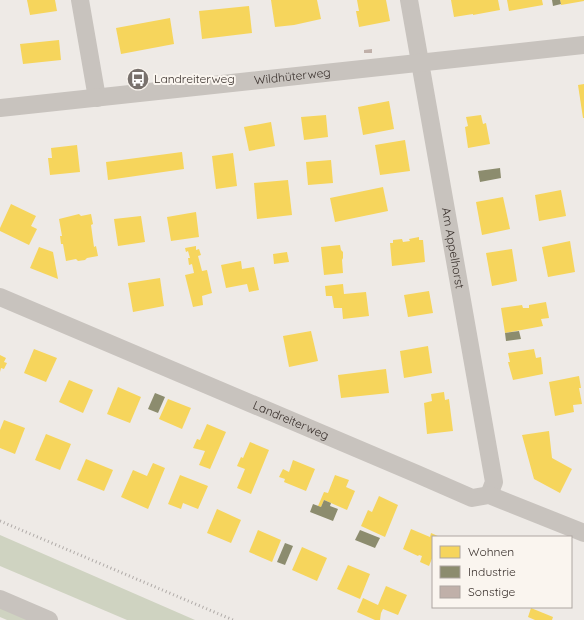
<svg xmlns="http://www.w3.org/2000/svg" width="584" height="620" font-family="Quicksand,sans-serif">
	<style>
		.green { fill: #cfd3c1 }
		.homes { fill: #f6d55c }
		.industry { fill: #8c8c6e }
		.building { fill: #c0b0a9 }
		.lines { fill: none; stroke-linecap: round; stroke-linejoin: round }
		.minor { stroke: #c8c3be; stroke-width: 18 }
		.rail { stroke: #b0aba8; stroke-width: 3; stroke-dasharray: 1 3; stroke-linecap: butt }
		.labels { text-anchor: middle; stroke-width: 4; stroke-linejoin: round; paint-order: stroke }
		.street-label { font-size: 12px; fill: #39302c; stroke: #faf5ef }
		.poi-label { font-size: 12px; fill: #39302c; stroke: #faf5ef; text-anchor: start }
	</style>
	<rect width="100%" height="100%" fill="#eeeae6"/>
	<!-- green -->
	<g class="green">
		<path d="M0,535L195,620H127L0,566Z"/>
		<path d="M0,605L35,620H7L0,617Z"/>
	</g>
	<!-- homes -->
	<g class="homes">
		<path d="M27,0H55L57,11L30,15Z"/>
		<path d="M271,0H317L321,19L294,25L275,27Z"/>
		<path d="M357,0H386L390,21L359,27L356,11H359Z"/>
		<path d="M451,0H498L500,10L473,15V14L454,17Z"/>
		<path d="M507,0H542L543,5L509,11Z"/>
		<path d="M560,0H584V1L561,5Z"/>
		<path d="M249,6L252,33L202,39L199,11Z"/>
		<path d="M170,18L174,44L121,54L116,28Z"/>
		<path d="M59,40L61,60L23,64L20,44Z"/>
		<path d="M584,84V118H583L578,85Z"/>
		<path d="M389,101L394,129L363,135L358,107Z"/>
		<path d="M326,115L328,137L304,140L301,117Z"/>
		<path d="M481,115L483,124L486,123L490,144L468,148L465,127L468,126L466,117Z"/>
		<path d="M271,122L275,146L249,151L244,127Z"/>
		<path d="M405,140L410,171L380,175L375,145Z"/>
		<path d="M77,145L80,172L50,175L48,158H52L51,148Z"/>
		<path d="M182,152L184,169L108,180L106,162Z"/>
		<path d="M233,153L237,186L216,189L212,156Z"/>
		<path d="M331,160L333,183L308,185L306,162Z"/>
		<path d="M288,180L292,215L257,219L254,183Z"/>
		<path d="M383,187L388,211L335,222L330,198Z"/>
		<path d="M561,190L566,216L539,221L535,195Z"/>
		<path d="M503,197L510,229L482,235L476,202Z"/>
		<path d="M11,204L36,216L31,226L37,229L29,245L0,231V228Z"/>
		<path d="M196,212L199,237L171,241L167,217Z"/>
		<path d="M79,214L81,216L91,214L93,224L91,225L94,247L96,246L98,256L87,258L85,260L78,261L76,259L66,261L63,244H61L60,236H62L59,219Z"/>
		<path d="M141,216L145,242L118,246L114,219Z"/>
		<path d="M419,237V240H423L425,262L392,266L390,243H393V240L402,239L403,242L410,241L409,239Z"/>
		<path d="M570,241L575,272L548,277L542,247Z"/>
		<path d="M340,245L341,250L343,252V258L342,260L343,273L324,275L321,247Z"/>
		<path d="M196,246V250L199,249L201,255L198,256L202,271L207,270L212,293L202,296L203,305L193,307L185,275L194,273L192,264L189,265L188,258H190L188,251L186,252L185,248Z"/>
		<path d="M39,247L53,252L58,279L30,268Z"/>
		<path d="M512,249L517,281L492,286L486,253Z"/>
		<path d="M287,252L289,262L274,264L273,254Z"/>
		<path d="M241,261L242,269L254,267L259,290L249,292L247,284L226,288L221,265Z"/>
		<path d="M160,278L164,306L133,312L128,283Z"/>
		<path d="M343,284L344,294L366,292L369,316L343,319L342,308H334L332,296H326L325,286Z"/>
		<path d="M429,291L433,313L408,317L404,295Z"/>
		<path d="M546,302L549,318L541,319L543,326L505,333L501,308L522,305L523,308H529V305Z"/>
		<path d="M311,331L318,361L289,367L283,336Z"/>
		<path d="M428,346L432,373L404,378L400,351Z"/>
		<path d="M34,349L57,358L46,382L24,373Z"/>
		<path d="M534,349L536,358L541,357L543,374L513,380L508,362H510L508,353Z"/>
		<path d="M0,355L6,358L4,362L7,363L4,369L1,368L0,372Z"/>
		<path d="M386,369L389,393L341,398L338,375Z"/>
		<path d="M579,376L581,388H579L582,404L573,405L574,412L555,416L549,382Z"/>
		<path d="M69,380L93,390L83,413L59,402Z"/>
		<path d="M118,387L141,397L130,423L107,414Z"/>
		<path d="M444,392L445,400L449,399L453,431L427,434L424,403L432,401L431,394Z"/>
		<path d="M168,399L191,408L182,429L159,419Z"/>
		<path d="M4,420L25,428L15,454L0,448V430Z"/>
		<path d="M207,424L226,432L210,469L199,465L205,451L193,448L197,439L200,440Z"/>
		<path d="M549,431L552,458L572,469L560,493L534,479L522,435Z"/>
		<path d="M46,434L71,444L60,470L35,460Z"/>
		<path d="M250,442L269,450L251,494L237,488L245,469L237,466L241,457L243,458Z"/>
		<path d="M86,459L113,470L104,491L77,480Z"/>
		<path d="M293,460L315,469L306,491L284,482L285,479L279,477L283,469L289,472Z"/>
		<path d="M153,463L165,468L148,509L121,497L133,470L147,476Z"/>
		<path d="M180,475L208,486L198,509L183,503L181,509L168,504Z"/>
		<path d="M335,475L349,480L346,487L355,491L347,510L324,500L321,507L318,506L324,492L328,493Z"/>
		<path d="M379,496L398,505L385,537L361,526L368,510L372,512Z"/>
		<path d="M217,509L241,520L231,543L207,533Z"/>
		<path d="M411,529L430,537L431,533L440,537H433V556L429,566L420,562L422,556L419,555L418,556L403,549Z"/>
		<path d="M258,530L281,540L272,562L249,552Z"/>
		<path d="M302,547L327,558L317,581L292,570Z"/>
		<path d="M348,565L370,574L360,599L337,589Z"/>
		<path d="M386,586L407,595L398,615L383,609L381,613L380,620H375L357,612L363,598L378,605Z"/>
		<path d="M531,608L553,617L552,620H535L528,617Z"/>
	</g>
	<!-- industry -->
	<g class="industry">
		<path d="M552,0H560L561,4L553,6Z"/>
		<path d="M500,168L501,178L480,182L478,171Z"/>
		<path d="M519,331L521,339L506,341L505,333Z"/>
		<path d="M155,393L165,397L158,413L148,409Z"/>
		<path d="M324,500L331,503L330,506L338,509L333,521L310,512L313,504L321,507Z"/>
		<path d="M360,530L380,538L375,548L355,540Z"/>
		<path d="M285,543L293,546L285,565L277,562Z"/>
	</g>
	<!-- building -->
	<path class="building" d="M372,49V53H364V50Z"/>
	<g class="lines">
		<!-- minor -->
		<g class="minor">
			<path d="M80,0L97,98"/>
			<path id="s1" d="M409,0L494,482L489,495"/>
			<path id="s2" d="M0,108L584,45"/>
			<path id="s3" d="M0,297L417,474L472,498L489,495L584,533"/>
			<path d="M0,599L49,620"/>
		</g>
		<!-- rail -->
		<path class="rail" d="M0,521L233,620"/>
	</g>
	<!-- icons -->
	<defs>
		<g id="bus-disc" transform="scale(1.15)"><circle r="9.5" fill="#78716d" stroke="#faf5ef"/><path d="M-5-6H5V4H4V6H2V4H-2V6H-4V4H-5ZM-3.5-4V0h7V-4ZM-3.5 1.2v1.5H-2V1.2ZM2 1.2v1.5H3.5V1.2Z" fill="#fff"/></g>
	</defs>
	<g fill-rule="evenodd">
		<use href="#bus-disc" x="138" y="79"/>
	</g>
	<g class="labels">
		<!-- street labels -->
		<g class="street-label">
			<text dy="4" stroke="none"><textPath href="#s2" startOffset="294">Wildhüterweg</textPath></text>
			<text dy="4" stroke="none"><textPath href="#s1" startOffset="252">Am Appelhorst</textPath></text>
			<text dy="4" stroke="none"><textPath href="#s3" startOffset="316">Landreiterweg</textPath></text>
		</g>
		<!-- poi labels -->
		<g class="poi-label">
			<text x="154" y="83">Landreiterweg</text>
		</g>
	</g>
	<!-- legend -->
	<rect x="432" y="536" width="140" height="72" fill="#faf5ef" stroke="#ada6a1"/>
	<rect x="440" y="546" width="20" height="12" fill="#f6d55c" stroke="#ada6a1"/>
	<text x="468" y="556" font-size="12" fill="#39302c">Wohnen</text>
	<rect x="440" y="566" width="20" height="12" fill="#8c8c6e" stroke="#ada6a1"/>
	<text x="468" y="576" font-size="12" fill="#39302c">Industrie</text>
	<rect x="440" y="586" width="20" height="12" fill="#c0b0a9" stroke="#ada6a1"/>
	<text x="468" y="596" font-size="12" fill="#39302c">Sonstige</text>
</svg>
